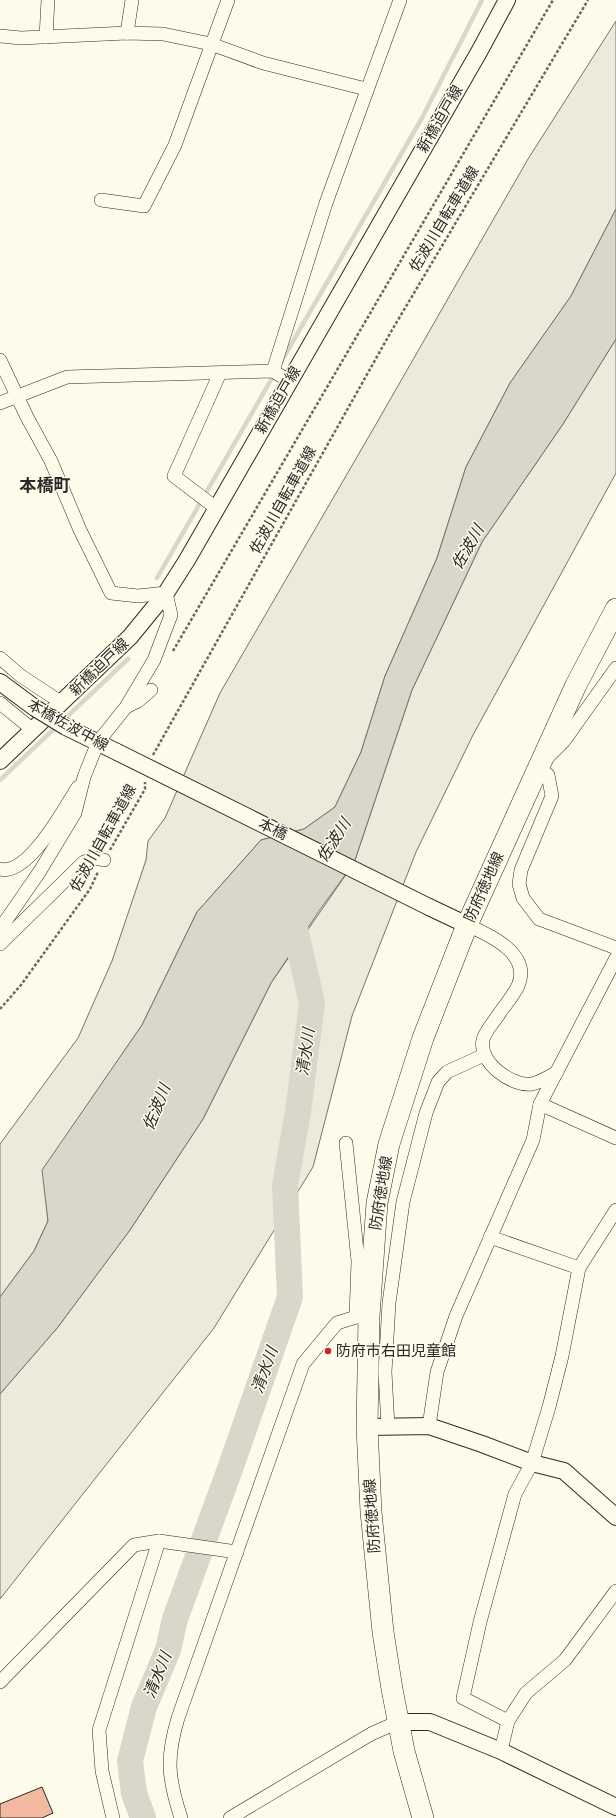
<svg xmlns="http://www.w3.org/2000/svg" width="616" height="1818" font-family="Jost,'Noto Sans JP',sans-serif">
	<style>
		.green { fill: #ecebdb; stroke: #74746e }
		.water { fill: #d8d7c9; stroke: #74746e }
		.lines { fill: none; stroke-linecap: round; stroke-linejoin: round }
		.stream { stroke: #d8d7c9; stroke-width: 4.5 }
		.river { stroke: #d8d7c9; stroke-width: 26 }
		.building { fill: #f2b8a0; stroke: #2b2b2b }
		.minor-casing { stroke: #2b2b2b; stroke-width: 14 }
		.tertiary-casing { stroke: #2b2b2b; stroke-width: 18 }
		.primary-casing { stroke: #2b2b2b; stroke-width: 22 }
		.path { stroke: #6a6964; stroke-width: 2.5; stroke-dasharray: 3 2; stroke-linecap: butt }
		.minor { stroke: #fdfbea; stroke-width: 13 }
		.tertiary { stroke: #fdfbea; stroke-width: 16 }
		.primary { stroke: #fdfbea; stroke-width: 21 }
		.tertiary-bridge-casing { stroke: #2b2b2b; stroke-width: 18; stroke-linecap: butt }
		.tertiary-bridge { stroke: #fdfbea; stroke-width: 16 }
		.poi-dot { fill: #c62828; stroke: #fdfbea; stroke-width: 1.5 }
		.labels { text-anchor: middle; stroke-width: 3; stroke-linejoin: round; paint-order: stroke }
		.street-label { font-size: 15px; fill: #2b2b2b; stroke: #fdfbea }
		.poi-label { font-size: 15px; fill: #2b2b2b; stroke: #fdfbea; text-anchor: start }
		.water-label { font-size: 16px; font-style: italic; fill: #2b2b2b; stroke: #fdfbea }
		.quarter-label { font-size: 17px; font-weight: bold; fill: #2b2b2b; stroke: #fdfbea }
	</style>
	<rect width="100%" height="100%" fill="#fdfbea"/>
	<!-- green -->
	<g class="green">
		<path d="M616,21V209L571,296L510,383L466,467L437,558L385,676L361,752L335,807L304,829L261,840L197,912L142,1025L43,1170L48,1221L34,1251L0,1297V1144L78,1038L112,961L146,860L148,841L165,818L220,693L379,419L528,159Z"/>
		<path d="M616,339V473L473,735L416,852L352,1016L313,1167L214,1328L0,1599V1394L58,1327L130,1230L203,1119L271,983L354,863L412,690L482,542L563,424Z"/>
	</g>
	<!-- water -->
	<path class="water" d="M616,209V339L563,424L482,542L412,690L354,863L319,911L271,983L203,1119L130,1230L58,1327L0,1394V1297L34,1251L48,1221L42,1170L142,1025L197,912L261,840L304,829L335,807L361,752L385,676L437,558L466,467L510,383L571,296Z"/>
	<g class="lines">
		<!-- stream -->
		<g class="stream">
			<path d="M281,362L422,118L482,0"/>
			<path d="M157,578L275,373"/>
			<path d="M0,780L128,659"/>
		</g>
		<!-- river -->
		<path class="river" d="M143,1818L134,1793L130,1761L144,1707L168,1650L175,1619L230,1469L290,1297L285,1185L298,1112L312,1003L290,907"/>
	</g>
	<!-- building -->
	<path class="building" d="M42,1787L53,1813L42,1818H0V1804Z"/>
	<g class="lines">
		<!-- minor casing -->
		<g class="minor-casing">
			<g id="minor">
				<path d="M127,33L132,0"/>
				<path d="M0,36L21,38L127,33L163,34L211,44L263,63L366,89"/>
				<path d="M46,37L48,0"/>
				<path d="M101,200L144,206L175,145L228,0"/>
				<path d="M0,360L27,417L51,461L80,530L111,593L138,596L166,593L171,615L154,660L126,707L98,742L84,777L75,813L40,871L0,929"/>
				<path d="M273,371L326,203L400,0"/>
				<path d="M0,403L67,377L273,371L289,381"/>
				<path d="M216,508L174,476L220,373"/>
				<path d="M0,658L21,676L62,703"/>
				<path d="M616,668L564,741L538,767L548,775L552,796L521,870L519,884L523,898L539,919L616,948"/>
				<path d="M0,703L33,730"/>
				<path d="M128,706L138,701L151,690"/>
				<path d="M0,869C28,877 65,807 78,787"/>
				<path d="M467,925C490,935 532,954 518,986C513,996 505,1005 499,1014C494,1022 485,1031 483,1040C478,1063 513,1087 532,1084C541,1082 549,1077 557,1072"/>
				<path d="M0,944L84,862L95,858L104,860"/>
				<path d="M540,1104L616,1138"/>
				<path d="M346,1143L358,1261L356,1317"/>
				<path d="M490,1237L579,1268"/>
				<path d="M429,1426L437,1372L456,1316L533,1140L540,1104L616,958"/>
				<path d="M388,1427L385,1372L389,1303L403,1202L426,1113L438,1082L447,1072L484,1055"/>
				<path d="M0,1682L134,1545L159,1541L237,1552"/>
				<path d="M508,1721L526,1693L565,1660L616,1591"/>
				<path d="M501,1751L508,1721L463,1698L480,1622L515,1494L532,1463L549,1407L562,1356L579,1268L616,1210"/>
				<path d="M113,1818L102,1771L99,1730L159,1541"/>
				<path d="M181,1818C168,1778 166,1758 178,1718L303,1364L337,1323L356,1317L369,1316"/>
				<path d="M230,1818L371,1734L398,1722"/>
			</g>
		</g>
		<!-- tertiary casing -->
		<g class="tertiary-casing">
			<g id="tertiary">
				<path d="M0,682L35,708"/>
				<path d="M66,727L117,752"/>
				<path d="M0,761L130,637L166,593L187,560L479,52L507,0"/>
				<path d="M429,907L467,925"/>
				<path d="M367,1427L429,1426L482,1444L532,1463L564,1471L616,1517"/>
				<path d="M398,1722H430L501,1751L616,1807"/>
			</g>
		</g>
		<!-- primary casing -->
		<g class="primary-casing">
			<path id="primary" d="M423,1818L404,1751L392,1689L383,1632L371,1512L367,1427L369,1316L377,1203L389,1144L423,1038L467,925L576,685L616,609"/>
		</g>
		<!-- path -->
		<g class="path">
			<path d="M173,651L553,0"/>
			<path d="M153,755L392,330L588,0"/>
			<path d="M110,850L145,789V782"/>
			<path d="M0,1009L21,985L90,889L98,872"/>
		</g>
		<!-- minor -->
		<use href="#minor" class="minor"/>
		<!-- tertiary -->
		<use href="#tertiary" class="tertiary"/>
		<!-- primary -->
		<use href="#primary" class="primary"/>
		<!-- tertiary-bridge casing -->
		<g class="tertiary-bridge-casing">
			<g id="tertiary-bridge">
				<path d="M35,708L66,727"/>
				<path d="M117,752L429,907"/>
			</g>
		</g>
		<!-- tertiary-bridge -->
		<use href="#tertiary-bridge" class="tertiary-bridge"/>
	</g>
	<!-- markers -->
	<circle class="poi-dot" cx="328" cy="1351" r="4"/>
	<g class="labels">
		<!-- street labels -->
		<g class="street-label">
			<text transform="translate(440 119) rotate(-60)" y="5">新橋迫戸線</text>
			<text transform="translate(444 219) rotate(-59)" y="5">佐波川自転車道線</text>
			<text transform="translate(278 400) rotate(-60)" y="5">新橋迫戸線</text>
			<text transform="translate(283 500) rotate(-61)" y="5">佐波川自転車道線</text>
			<text transform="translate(99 667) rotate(-44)" y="5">新橋迫戸線</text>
			<text transform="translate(68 725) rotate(29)" y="5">本橋佐波中線</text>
			<text transform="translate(273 829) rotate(26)" y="5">本橋</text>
			<text transform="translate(103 838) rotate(-61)" y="5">佐波川自転車道線</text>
			<text transform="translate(484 887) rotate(-66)" y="5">防府徳地線</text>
			<text transform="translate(381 1193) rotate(-81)" y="5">防府徳地線</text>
			<text transform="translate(372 1516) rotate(-94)" y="5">防府徳地線</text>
		</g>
		<!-- poi labels -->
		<g class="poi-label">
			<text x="336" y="1356">防府市右田児童館</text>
		</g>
		<!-- water labels -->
		<g class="water-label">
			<text transform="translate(467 547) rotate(-60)" y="6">佐波川</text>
			<text transform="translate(333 840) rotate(-57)" y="6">佐波川</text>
			<text transform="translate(305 1052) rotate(-82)" y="6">清水川</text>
			<text transform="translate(156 1107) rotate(-68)" y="6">佐波川</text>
			<text transform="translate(264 1370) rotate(-70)" y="6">清水川</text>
			<text transform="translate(157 1675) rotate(-68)" y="6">清水川</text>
		</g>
		<!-- quarter labels -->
		<g class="quarter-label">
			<text x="45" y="491">本橋町</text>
		</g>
	</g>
</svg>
